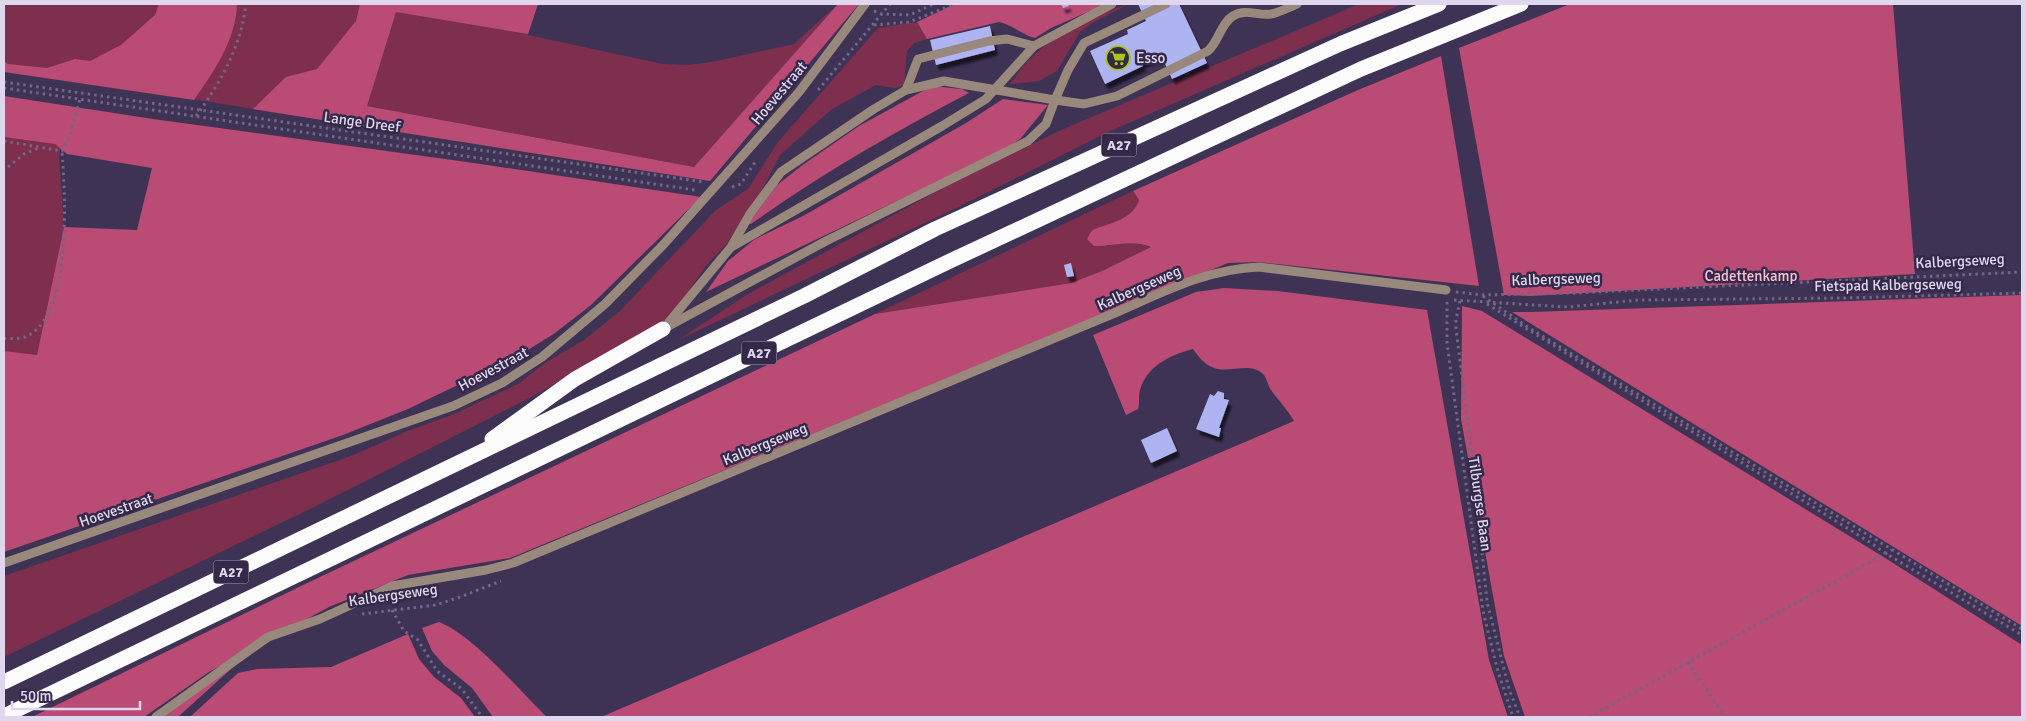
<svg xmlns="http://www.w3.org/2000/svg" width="2026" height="721" font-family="Signika,sans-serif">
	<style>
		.green { fill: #7e2f4d }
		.forest { fill: #b94b74 }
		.building { fill: #aeb4f2; filter: url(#shadow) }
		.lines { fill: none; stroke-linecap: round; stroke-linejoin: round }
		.path { stroke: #716685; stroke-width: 3; stroke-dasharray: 2.5 4; stroke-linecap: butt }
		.minor { stroke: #99887c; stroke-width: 9 }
		.highway { stroke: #fcfcfc; stroke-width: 15 }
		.labels { text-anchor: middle; stroke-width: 5; stroke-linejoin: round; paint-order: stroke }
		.shield { fill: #35294a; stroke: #aba3bc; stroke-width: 1 }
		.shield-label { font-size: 14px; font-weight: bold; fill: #ded7ed }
		.poi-label { font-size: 15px; fill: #ded7ed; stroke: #35294a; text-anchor: start }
		.street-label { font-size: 15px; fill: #ded7ed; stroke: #35294a }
		.park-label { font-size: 15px; fill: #fbc0d1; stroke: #35294a }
	</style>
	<defs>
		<filter id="shadow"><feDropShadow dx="3" dy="5.5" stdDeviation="1" flood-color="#0009"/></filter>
	</defs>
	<rect width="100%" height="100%" fill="#3f3355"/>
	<!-- green -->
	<g class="green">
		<path d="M4,4H538L528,35L663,64L688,65L712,62L794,44L838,4L694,167L367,106L361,126L4,69Z"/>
		<path d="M1359,4H1402L1108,132L956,208L678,340L748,294L947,186L1061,130Z"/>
		<path d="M1127,5L1094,22L1080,32L1057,71L1039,81L1010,84C1017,75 1023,65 1032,57C1052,37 1099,12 1127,5Z"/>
		<path d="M917,22L927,39L914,43L907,51L904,85L895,88L876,85L832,109L780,155L762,190L727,243L705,267L673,315L652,330L524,401L312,508L4,657V576L351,456L410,430L452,415L518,384L545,363L584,340L620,311L716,210L748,189L778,142L878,28Z"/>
		<path d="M4,110L65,120L59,157L64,227L37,355L4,361Z"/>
		<path d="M1133,191L1139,200C1133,219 1111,223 1094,229L1108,246C1124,242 1136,241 1151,248L1102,271L1071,283L875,314Z"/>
	</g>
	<!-- forest -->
	<g class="forest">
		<path d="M159,4H237C236,40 214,71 194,100L4,72V61L8,64L47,68L75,59L90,61L121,45L155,15Z"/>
		<path d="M360,4H538L528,34L396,12L367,106L694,167L838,4H859L710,181L253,109L286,77L317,69L356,21Z"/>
		<path d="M955,4H1106L1051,28L1035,38C1022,35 1013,25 999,22L927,39L917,22Z"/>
		<path d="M1570,4H1893L1915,274L1531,296L1504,295L1459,48Z"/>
		<path d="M1441,56L1479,286L1258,262L1228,263L510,558L408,575L329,607L209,672L144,717H32L301,586L875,314L1071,283L1102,271L1151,247C1131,239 1114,246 1094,246L1087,239L1090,233L1094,229C1111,223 1133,219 1139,200L1133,191L1358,90Z"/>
		<path d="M932,86L962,89L969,93C894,132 820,175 751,224L749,223L777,185L804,164L859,126Z"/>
		<path d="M4,96L153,119L474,163L701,197L591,305L555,333L520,355L408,409L343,435L4,552V351L37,355L64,227L137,230L152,168L67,154L55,144L4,137Z"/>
		<path d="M1003,99L1048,105L1021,138L1006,149L706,292L728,261L755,239L803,216L966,123Z"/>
		<path d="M1224,288L1278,291L1427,310L1489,660L1508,717H601L1294,421C1288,410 1278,400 1271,390C1268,386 1267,379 1264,375C1250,360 1228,375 1212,367C1204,364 1198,356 1193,349C1170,355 1147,366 1140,390C1138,396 1140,403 1138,409L1126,415L1093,335L1196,292Z"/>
		<path d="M2022,295V626L1512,312H1531Z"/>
		<path d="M1462,306L1482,311L1882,556L2022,645V717H1525L1504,656L1461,419Z"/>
		<path d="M439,622C473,635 519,690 547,717H493L472,688L444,665L432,651L422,628Z"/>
		<path d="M408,634L419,659L434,677L461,698L475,717H190L238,673L257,669L331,667Z"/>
		<path d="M229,666L231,669L179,716L164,717Z"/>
	</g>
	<!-- building -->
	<g class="building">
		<path d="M1061,4H1068L1069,6L1063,8Z"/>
		<path d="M1138,4H1179L1207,63L1172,79L1161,55L1142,63L1143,66L1105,84L1090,51L1128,34L1127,30L1146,21Z"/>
		<path d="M990,26L995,50L936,65L930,40Z"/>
		<path d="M1071,263L1074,276L1067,277L1064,265Z"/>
		<path d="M1218,391L1224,393V399L1229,400L1219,428H1221L1219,437L1196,429L1210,394L1214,396Z"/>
		<path d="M1167,428L1177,451L1151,463L1141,440Z"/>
	</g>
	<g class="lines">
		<!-- path -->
		<g class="path">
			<path d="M874,11L882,14L910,15L933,4"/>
			<path d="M874,25L909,22L955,4"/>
			<path d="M4,82L704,182"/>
			<path d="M4,88L695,190"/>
			<path d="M818,90L890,4"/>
			<path d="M196,116C221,82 241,46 246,4"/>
			<path d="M4,141L62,151L70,135L80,99"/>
			<path d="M8,167L24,154L39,148"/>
			<path d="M732,187L741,184L755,162"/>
			<path d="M1456,292L1482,295L1574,293L2022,272"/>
			<path d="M1483,296L1526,326L2022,629"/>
			<path d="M1454,300L1567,307L1639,300L1844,298L2022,293"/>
			<path d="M1460,301L1456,319V329L1473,461L1487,602L1509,689L1520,717"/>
			<path d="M1447,302V343L1483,611L1497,668L1513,717"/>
			<path d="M1487,304L1871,543L1885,553L2022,635"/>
			<path d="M4,338C11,339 20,339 27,336C73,314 65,194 62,151"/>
			<path d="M392,610L404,631L418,640L437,671L462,689L482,717"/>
			<path d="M362,614L436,605L460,597L501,581"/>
			<path d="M1688,662L1725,717"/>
			<path d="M1589,717L1892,550"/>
		</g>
		<!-- minor -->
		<g class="minor">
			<path d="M906,90L918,59L989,41L1007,39L1034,46"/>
			<path d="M733,246L942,126L986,99L1034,46L1112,4"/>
			<path d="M669,322L731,247L750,214L781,172L874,109L906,90L944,81L1055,100L1068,70L1084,43L1166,4"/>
			<path d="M663,329L826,241L1028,141L1046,124L1055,100L1084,104L1117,96L1208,51C1219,41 1221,23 1233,16C1244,8 1259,16 1271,14C1279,13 1289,7 1297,4"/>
			<path d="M4,563L453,406L502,383L542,357L605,304L664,244L799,92L865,4"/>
			<path d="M156,717L268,637L320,619L392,586L486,570L513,563L1122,310C1167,290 1209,269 1259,267L1446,290"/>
		</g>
		<!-- highway -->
		<g class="highway">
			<path d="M492,439L575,379L663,329"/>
			<path d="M4,682L804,296L935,229L1340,44L1439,4"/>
			<path d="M4,716L950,261L1361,69L1521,4"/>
		</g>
	</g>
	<!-- icons -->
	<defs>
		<g id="supermarket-ring" transform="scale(1.25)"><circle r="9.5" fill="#35294a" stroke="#aac718" stroke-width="1.5"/><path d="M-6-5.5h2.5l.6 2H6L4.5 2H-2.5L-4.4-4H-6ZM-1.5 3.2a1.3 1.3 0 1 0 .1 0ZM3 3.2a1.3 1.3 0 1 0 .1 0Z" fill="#aac718"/></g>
	</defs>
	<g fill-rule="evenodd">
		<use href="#supermarket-ring" x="1118" y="58"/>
	</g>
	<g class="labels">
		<!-- shield labels -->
		<g class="shield">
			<rect x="1101.5" y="133.5" width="35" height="23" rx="4"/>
			<rect x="741.5" y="341.5" width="35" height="23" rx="4"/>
			<rect x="213.5" y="560.5" width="35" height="23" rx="4"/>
		</g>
		<g class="shield-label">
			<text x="1119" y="150">A27</text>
			<text x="759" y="358">A27</text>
			<text x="231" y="577">A27</text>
		</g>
		<!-- poi labels -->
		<g class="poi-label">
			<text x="1136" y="63">Esso</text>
		</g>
		<!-- street labels -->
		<g class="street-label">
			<text transform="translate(779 93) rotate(-50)" y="5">Hoevestraat</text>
			<text transform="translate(362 122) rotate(8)" y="5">Lange Dreef</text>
			<text transform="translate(1960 261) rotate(-3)" y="5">Kalbergseweg</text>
			<text transform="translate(1556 279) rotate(-2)" y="5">Kalbergseweg</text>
			<text transform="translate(1888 285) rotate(-1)" y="5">Fietspad Kalbergseweg</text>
			<text transform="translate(1139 288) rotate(-24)" y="5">Kalbergseweg</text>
			<text transform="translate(493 369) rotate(-28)" y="5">Hoevestraat</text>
			<text transform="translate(765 444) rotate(-22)" y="5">Kalbergseweg</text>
			<text transform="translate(1480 504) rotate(82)" y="5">Tilburgse Baan</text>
			<text transform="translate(116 510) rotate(-19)" y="5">Hoevestraat</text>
			<text transform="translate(393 595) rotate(-8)" y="5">Kalbergseweg</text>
		</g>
		<!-- park labels -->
		<g class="park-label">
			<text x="1751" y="281">Cadettenkamp</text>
		</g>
	</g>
	<!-- border -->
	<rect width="2026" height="721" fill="none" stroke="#ded7ed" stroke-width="10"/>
	<!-- scale -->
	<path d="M12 701v8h128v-8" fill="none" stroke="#ded7ed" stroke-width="2.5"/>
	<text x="20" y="701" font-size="15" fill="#ded7ed" stroke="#35294a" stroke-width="4" paint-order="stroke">50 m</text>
</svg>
